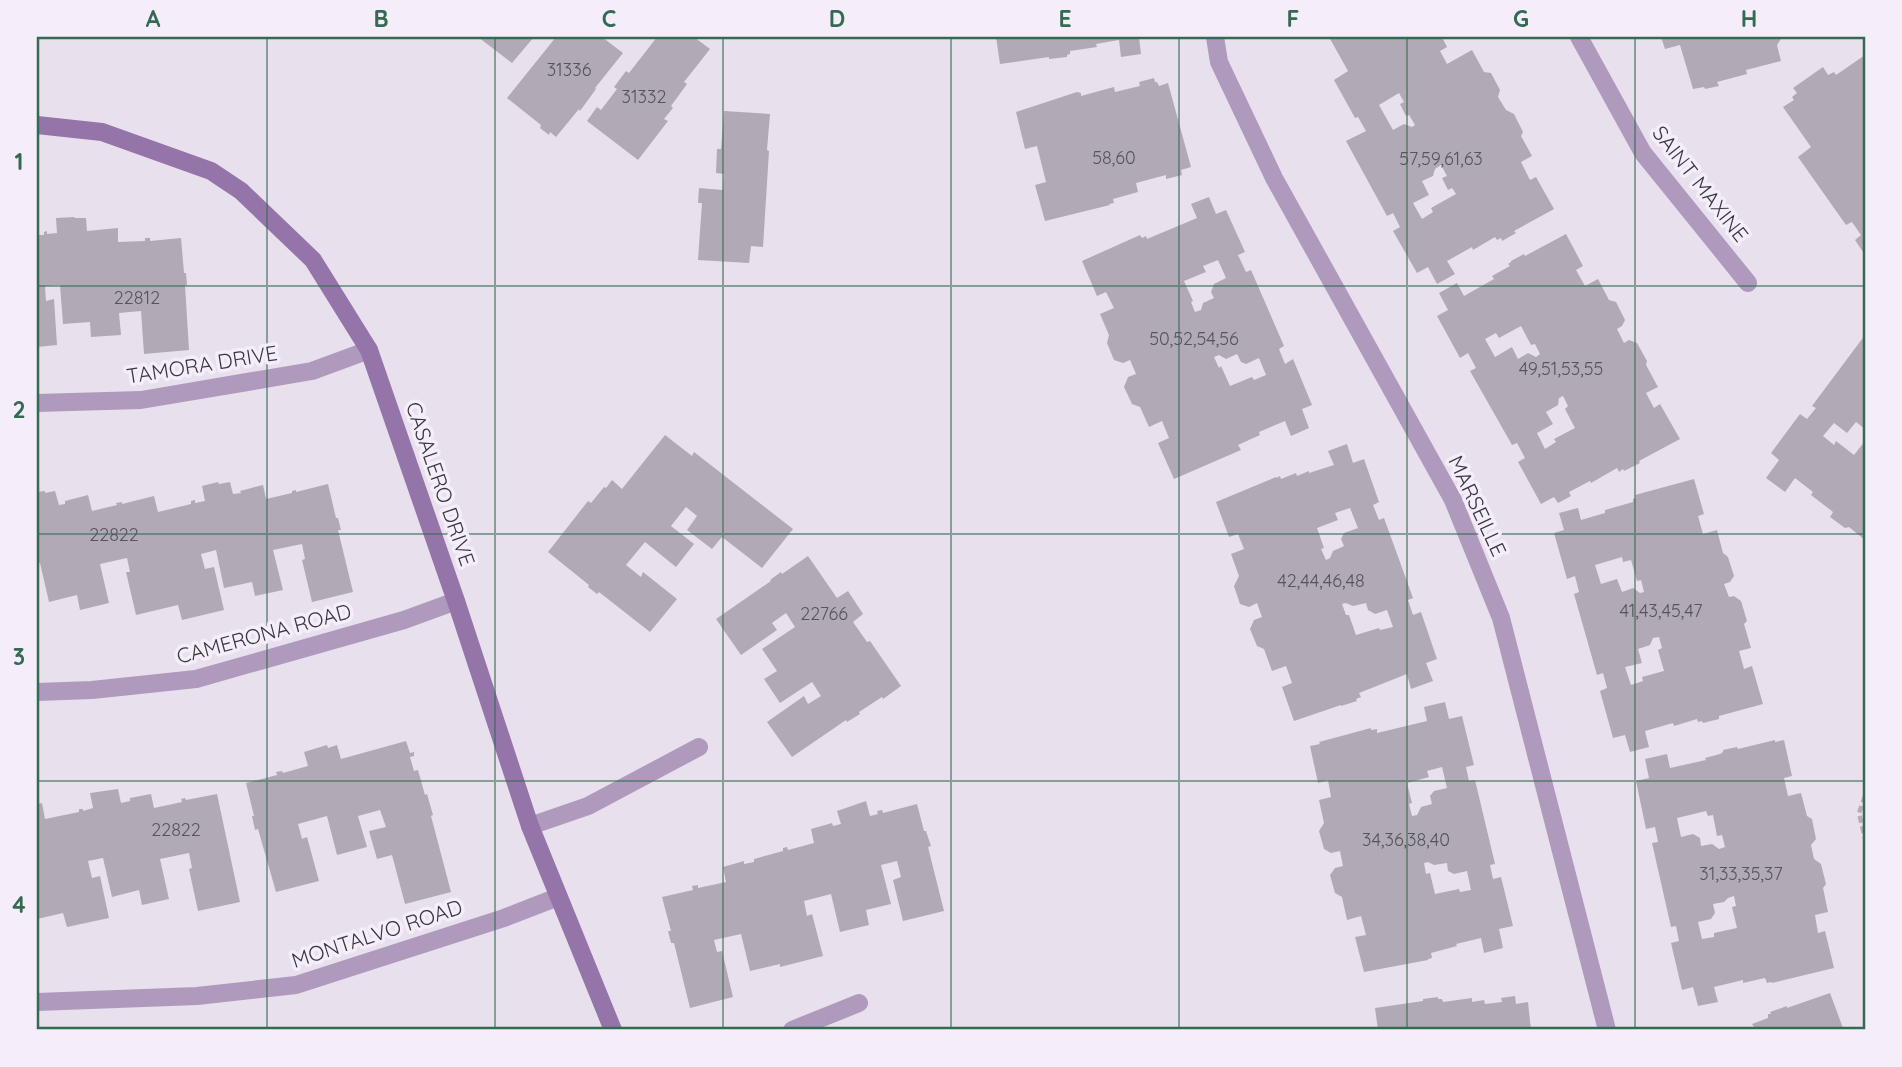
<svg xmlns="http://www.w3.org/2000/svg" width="1902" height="1067" font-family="Quicksand,sans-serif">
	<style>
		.building { fill: #b1aab6; fill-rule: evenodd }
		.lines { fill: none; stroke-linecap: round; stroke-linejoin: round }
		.path { stroke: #b4adb8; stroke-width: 4.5; stroke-dasharray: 7 3.5; stroke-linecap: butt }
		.street { stroke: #af99bd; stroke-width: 18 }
		.secondary { stroke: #9574a9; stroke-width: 18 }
		.grid { fill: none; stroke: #336a51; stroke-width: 2; stroke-opacity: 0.55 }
		.labels { text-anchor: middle; stroke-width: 7; stroke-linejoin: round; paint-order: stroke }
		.number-label { font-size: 18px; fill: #58545a }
		.street-label { font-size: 21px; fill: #3a373c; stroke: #f5eefa }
		.neatline { fill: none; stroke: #336a51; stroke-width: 2.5 }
		.grid-label { font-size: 23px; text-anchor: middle; font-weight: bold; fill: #336a51 }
	</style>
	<rect width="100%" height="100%" fill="#e8e0ed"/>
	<!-- building -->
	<g class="building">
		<path d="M478,37H534L512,63Z"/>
		<path d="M556,37H602L623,53L595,88L596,89L580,111L579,109L556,137L550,132L549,135L540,128L541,125L507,98Z"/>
		<path d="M657,37H694L710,49L684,82L687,84L671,106L673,108L664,119L668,121L638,160L587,121L597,107L601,110L617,89L614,87L626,71L629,73Z"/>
		<path d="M996,37H1139L1141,54L1121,57L1119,40L1096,44L1097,47L1070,51V54L1067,55V57L1049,59V57L1000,64Z"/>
		<path d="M1329,37H1442L1447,47L1440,51L1447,64L1472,50L1484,72L1491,73L1500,90L1498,97L1506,110L1514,114L1523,132L1521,136L1532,156L1521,162L1530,180L1536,177L1554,209L1514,231L1516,233L1502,241L1501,238L1497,240L1495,237L1473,250L1472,247L1447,261L1455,274L1437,284L1428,267L1417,273L1393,231L1400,227L1393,213L1387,216L1346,141L1366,131L1358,117L1355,118L1334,80L1348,71ZM1399,93L1404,102L1400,104L1406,116L1409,115L1415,125L1412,127L1404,124L1393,130L1379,105ZM1441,165L1447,176L1442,178L1448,190L1452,188L1456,194L1431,208L1433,212L1422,219L1413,203L1429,195L1422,181L1433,176L1435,169Z"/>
		<path d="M1661,37H1782L1777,45L1781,61L1746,70L1747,74L1717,82L1719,86L1705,89L1704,87L1693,89L1680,45L1665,49Z"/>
		<path d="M1865,55V255L1855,240L1861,235L1852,222L1846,225L1798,157L1811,147L1783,107L1794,100L1792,97L1797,93L1793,88L1823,67L1828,75L1834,72L1836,75Z"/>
		<path d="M1154,78L1155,82H1157L1159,86L1168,83L1191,167L1181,170L1182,175L1166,179V175L1136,183L1138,192L1113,199L1114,203L1109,204L1110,205L1045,221L1035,185L1046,182L1037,146L1025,149L1016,112L1077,92L1081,93V96L1114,87L1115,92L1140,86L1139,82Z"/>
		<path d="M724,111L770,114L767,150L769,151L763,247L751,246L749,263L698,260L702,203H698L699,188L723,190L724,174L716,173L717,149H721Z"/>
		<path d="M1209,197L1216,214L1226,210L1245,252L1238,255L1246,272L1251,270L1284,346L1279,349L1285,364L1293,359L1312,405L1302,409L1309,428L1291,436L1285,421L1259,432L1260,435L1238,445L1241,450L1174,479L1158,443L1169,438L1162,421L1149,427L1140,407L1132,404L1124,387L1128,377L1136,374L1130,360L1123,363L1114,360L1107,343L1109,335L1100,314L1114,308L1106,292L1097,296L1082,261L1140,235L1142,238L1146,236L1147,239L1197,218L1191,204ZM1218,260L1226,278L1214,284L1211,292L1214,298L1203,303L1201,310L1195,312L1191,302L1193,301L1184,281L1206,272L1203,266ZM1237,354L1241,362L1246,364L1259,358L1266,375L1254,380L1252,377L1230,386L1221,366L1219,368L1214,357L1219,355L1226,359Z"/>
		<path d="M75,217L74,218H86L87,231L118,228V242L145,241V238H150V241L181,238L184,273H186L187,285H185L189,350L144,354L141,311L119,313L121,335L91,337L90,322L63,324L60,285L45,286L46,301L54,299L57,345L37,347V235H44V232L47,231V234L57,233L56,218Z"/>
		<path d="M1566,234L1583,266L1576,270L1585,286L1598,279L1609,300L1616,302L1625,320L1622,326L1617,329L1624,343L1629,340L1637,343L1647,361L1646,365L1658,387L1646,393L1654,408L1660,404L1680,439L1639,461L1640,463L1624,471L1623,469L1619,472L1617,468L1591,483L1590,481L1569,492L1571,496L1558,503L1554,497L1541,504L1518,462L1525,458L1517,443L1512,445L1470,371L1476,368L1468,353L1460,358L1437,316L1448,310L1439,293L1457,283L1464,296L1494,279L1492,276L1510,266L1508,264L1511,262V261L1524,254L1525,256ZM1521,326L1531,345L1535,344L1540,354L1536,357L1528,353L1518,359L1512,347L1495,357L1485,339L1496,333L1499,338ZM1563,396L1568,406L1565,409L1575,428L1554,439L1556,442L1545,449L1537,433L1553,424L1546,412L1558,405L1559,398Z"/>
		<path d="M1865,335V429L1856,422L1847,433L1834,423L1823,436L1834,445L1836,441L1854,455L1865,441V540L1849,527L1845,528L1830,517L1833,512L1811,495L1813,492L1795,478L1785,492L1766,478L1779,460L1771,453L1800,414L1807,419L1816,408L1812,406Z"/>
		<path d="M665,435L692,456L694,452L793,529L762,568L722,537L712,549L687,530L697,516L686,507L671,526L694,544L676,567L645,542L626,565L641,577L643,572L677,599L650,632L599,592L597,594L588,587L589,585L548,552L588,501L591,503L604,487L606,488L612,480L622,489Z"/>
		<path d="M1347,444L1353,463L1364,459L1379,502L1373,505L1379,520L1384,518L1413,598L1408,600L1413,615L1421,612L1437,659L1426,663L1433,681L1411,689L1407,674L1359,693L1361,697L1356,699L1357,701L1341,706V705L1294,721L1282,687L1292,683L1286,666L1272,671L1264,649L1257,646L1250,629L1254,620L1262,617L1257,603L1249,607L1240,604L1234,586L1239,576L1231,554L1244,549L1238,534L1229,537L1216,502L1276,477V478L1280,476L1281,479L1296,473L1297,476L1309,471V473L1334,465L1328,451ZM1350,508L1358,528L1344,533L1341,539L1344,546L1333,551L1330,558L1326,560L1321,549L1324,548L1317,528L1338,520L1335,513ZM1346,603L1353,606L1366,603L1368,610L1375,614L1387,610L1393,627L1380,630L1379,628L1356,635L1349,615H1346L1342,604Z"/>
		<path d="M1694,479L1704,514L1698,516L1703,534L1717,530L1723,553L1728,557L1734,576L1730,582L1724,584L1729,597L1734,596L1741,601L1747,621L1744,624L1751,648L1739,651L1744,669L1752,666L1763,704L1719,716V719L1703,723L1702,721L1698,722L1697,719L1674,726L1673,723L1645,731L1649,747L1630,752L1625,735L1613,738L1600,691L1607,688L1603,673L1597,675L1574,594L1579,592L1575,576L1567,579L1554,533L1564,530L1559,513L1578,508L1581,520L1605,513V510L1633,502V499L1636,498L1635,495ZM1622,557L1623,562L1631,560L1637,581L1641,580L1644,592L1640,593L1633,588L1622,592L1617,579L1601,584L1595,565ZM1659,637L1662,648L1658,650L1664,671L1642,677L1643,681L1631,685L1625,667L1642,663L1638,649L1650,645L1653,638Z"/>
		<path d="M218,482L219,484L230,482L233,494L241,493L240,491L263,485L266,499L292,493V491L296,490V492L328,484L336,518H338L341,530H338L353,592L312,602L302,560L305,559L302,544L273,550L283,590L255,596L252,582L224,588L216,550L201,554L205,569L214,567L224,610L182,620L178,605L136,615L126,572H130L127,558L100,564L109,603L80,610L77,595L49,602L40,563L37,564V492L45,491V493L55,491L59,505L65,504V501L88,495L92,511L117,505L116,503L122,502V504L154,496L158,512L191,504V501L195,500V503L205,501L202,486Z"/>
		<path d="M808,556L837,598L848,591L863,614L853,622L867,642L870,641L901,686L883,699L882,697L859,712L860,714L847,722L846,720L792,757L767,722L804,696L808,704L821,696L812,682L780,703L764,679L777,671L762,649L795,627L786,613L772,623L777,630L741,655L716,619L771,581L770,580L781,572L782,574Z"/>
		<path d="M1445,702L1449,719L1462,716L1474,765L1466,767L1469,781L1475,780L1495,864L1490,865L1493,879L1501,877L1513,926L1499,929L1503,948L1484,953L1481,938L1456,944L1457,946L1431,953L1432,958L1428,959V960L1364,972L1355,937L1366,935L1361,916L1347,920L1342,897L1335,893L1330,875L1335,868L1343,866L1340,851L1331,853L1324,849L1319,831L1324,823L1319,800L1331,797L1328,780L1318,783L1310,746L1320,744L1319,742L1371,728V730L1377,729V733L1427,721L1424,707ZM1442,767L1447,788L1434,791L1430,796L1432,804L1421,807L1417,815L1412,816L1409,804L1412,803L1407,783L1429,777L1427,771ZM1428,862L1434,865L1447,863L1448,871L1454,874L1467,871L1471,890L1460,892L1459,889L1435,894L1430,873L1426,874L1424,863Z"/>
		<path d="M1775,740V742L1784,740L1792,776L1784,778L1788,796L1801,793L1807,816L1812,819L1816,839L1811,845L1814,859L1821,864L1826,884L1823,888L1828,912L1815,915L1818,933L1825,931L1834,968L1772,983L1771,982L1767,983L1765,978L1743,983V980L1714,987L1718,1002L1698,1006L1693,987L1682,990L1671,943L1679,941L1676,926L1671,927L1652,843L1658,842L1655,827L1646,829L1636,781L1649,778L1645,759L1667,754L1670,768L1706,760L1705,758L1720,754L1723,752V750L1737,747L1738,749ZM1706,811L1708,816L1713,815L1717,836L1722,835L1725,847L1719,849L1712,844L1701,846L1700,838L1693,834L1681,837L1677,818ZM1734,896L1736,906L1732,907L1737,928L1714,933V937L1702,939L1698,922L1711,919L1715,913L1713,904L1724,902L1728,898Z"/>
		<path d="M406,741L410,753L414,752V756L410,757L414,771L418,770L425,795L427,794L433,815L431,816L451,892L405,904L392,855L377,859L369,831L386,827L380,810L358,816L367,847L337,855L327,816L298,824L302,839L307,837L319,881L276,892L258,829L255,830L252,816H254L246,783L277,775L276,772L282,771L283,773L308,766L304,752L327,745L328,748L337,745L341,759Z"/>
		<path d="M118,789L121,803L130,801V798L151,794L154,808L182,802L181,799L185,798L186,800L217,794L240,902L198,911L189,869L192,868L189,853L160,859L169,899L142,905L139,890L112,897L103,858L88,861L92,878L100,876L109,918L67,927L63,913L37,919V804L42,803L45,819L79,812V809H83V811L93,808L90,793Z"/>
		<path d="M866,801L870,816L878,814L877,811L882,810L883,813L917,804L924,831H926L931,846L928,847L944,911L903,921L893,880L901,877L897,861L881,865L891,904L866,910L869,925L840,932L831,894L804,901L807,916L812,914L823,956L780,967V964L750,971L741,934L714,940L717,952L722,951L733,997L690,1008L674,943H671L668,931H671L662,897L693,890L692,886L698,885V888L726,882L723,867L744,861V864L754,862V859L783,851V848L787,847L788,850L814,843L811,829L832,823L833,826L841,824L837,811Z"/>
		<path d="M1830,993L1843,1028L1837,1030H1747L1754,1027L1752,1024L1768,1018V1014H1771L1770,1012L1787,1006V1008Z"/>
		<path d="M1515,996L1516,1004L1528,1002L1531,1030H1378L1375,1008L1423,1001V999L1438,997V999H1442L1443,1002L1472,998V1002L1484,1000L1485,1004L1502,1002L1501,998Z"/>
	</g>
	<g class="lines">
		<!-- path -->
		<path class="path" d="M1865,796L1859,813L1865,838"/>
		<!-- street -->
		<g class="street">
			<path d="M1215,37L1219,62L1274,178L1453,500L1501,618L1607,1030"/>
			<path d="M1579,37L1643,153L1748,283"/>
			<path d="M37,403L141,400L312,371L369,350"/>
			<path d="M37,692L92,690L196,679L404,620L456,601"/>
			<path d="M530,826L588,806L699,747"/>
			<path d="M37,1002L197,996L296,985L504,918L558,897"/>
			<path d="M792,1030L859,1003"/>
		</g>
		<!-- secondary -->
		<path class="secondary" d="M37,125L102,132L211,171L241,191L313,260L369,350L456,601L530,826L613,1030"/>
	</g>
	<!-- grid -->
	<path class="grid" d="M267,37V1030M495,37V1030M723,37V1030M951,37V1030M1179,37V1030M1407,37V1030M1635,37V1030M37,286H1865M37,534H1865M37,781H1865"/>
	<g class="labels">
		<!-- number labels -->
		<g class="number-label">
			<text x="569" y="76">31336</text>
			<text x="644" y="103">31332</text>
			<text x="1114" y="164">58,60</text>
			<text x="1441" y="165">57,59,61,63</text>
			<text x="137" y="304">22812</text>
			<text x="1194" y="345">50,52,54,56</text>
			<text x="1561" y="375">49,51,53,55</text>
			<text x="114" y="541">22822</text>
			<text x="1321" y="587">42,44,46,48</text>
			<text x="1661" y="617">41,43,45,47</text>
			<text x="824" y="620">22766</text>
			<text x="176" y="836">22822</text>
			<text x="1406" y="846">34,36,38,40</text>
			<text x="1741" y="880">31,33,35,37</text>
		</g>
		<!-- street labels -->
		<g class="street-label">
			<text transform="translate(1700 184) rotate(52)" y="7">SAINT MAXINE</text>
			<text transform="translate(202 365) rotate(-9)" y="7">TAMORA DRIVE</text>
			<text transform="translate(440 484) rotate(71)" y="7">CASALERO DRIVE</text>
			<text transform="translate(1477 506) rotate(65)" y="7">MARSEILLE</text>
			<text transform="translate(264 634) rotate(-15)" y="7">CAMERONA ROAD</text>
			<text transform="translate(377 934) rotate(-18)" y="7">MONTALVO ROAD</text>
		</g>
	</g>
	<!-- border -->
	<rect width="1902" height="1067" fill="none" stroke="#f5eefa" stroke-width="77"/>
	<rect x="38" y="38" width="1826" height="990" class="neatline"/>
	<g class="grid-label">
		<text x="153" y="27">A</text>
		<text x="381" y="27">B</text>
		<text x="609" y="27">C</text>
		<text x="837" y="27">D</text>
		<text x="1065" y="27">E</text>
		<text x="1293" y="27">F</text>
		<text x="1521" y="27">G</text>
		<text x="1749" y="27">H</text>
		<text x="19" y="170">1</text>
		<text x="19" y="418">2</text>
		<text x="19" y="665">3</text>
		<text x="19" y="913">4</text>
	</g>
</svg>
